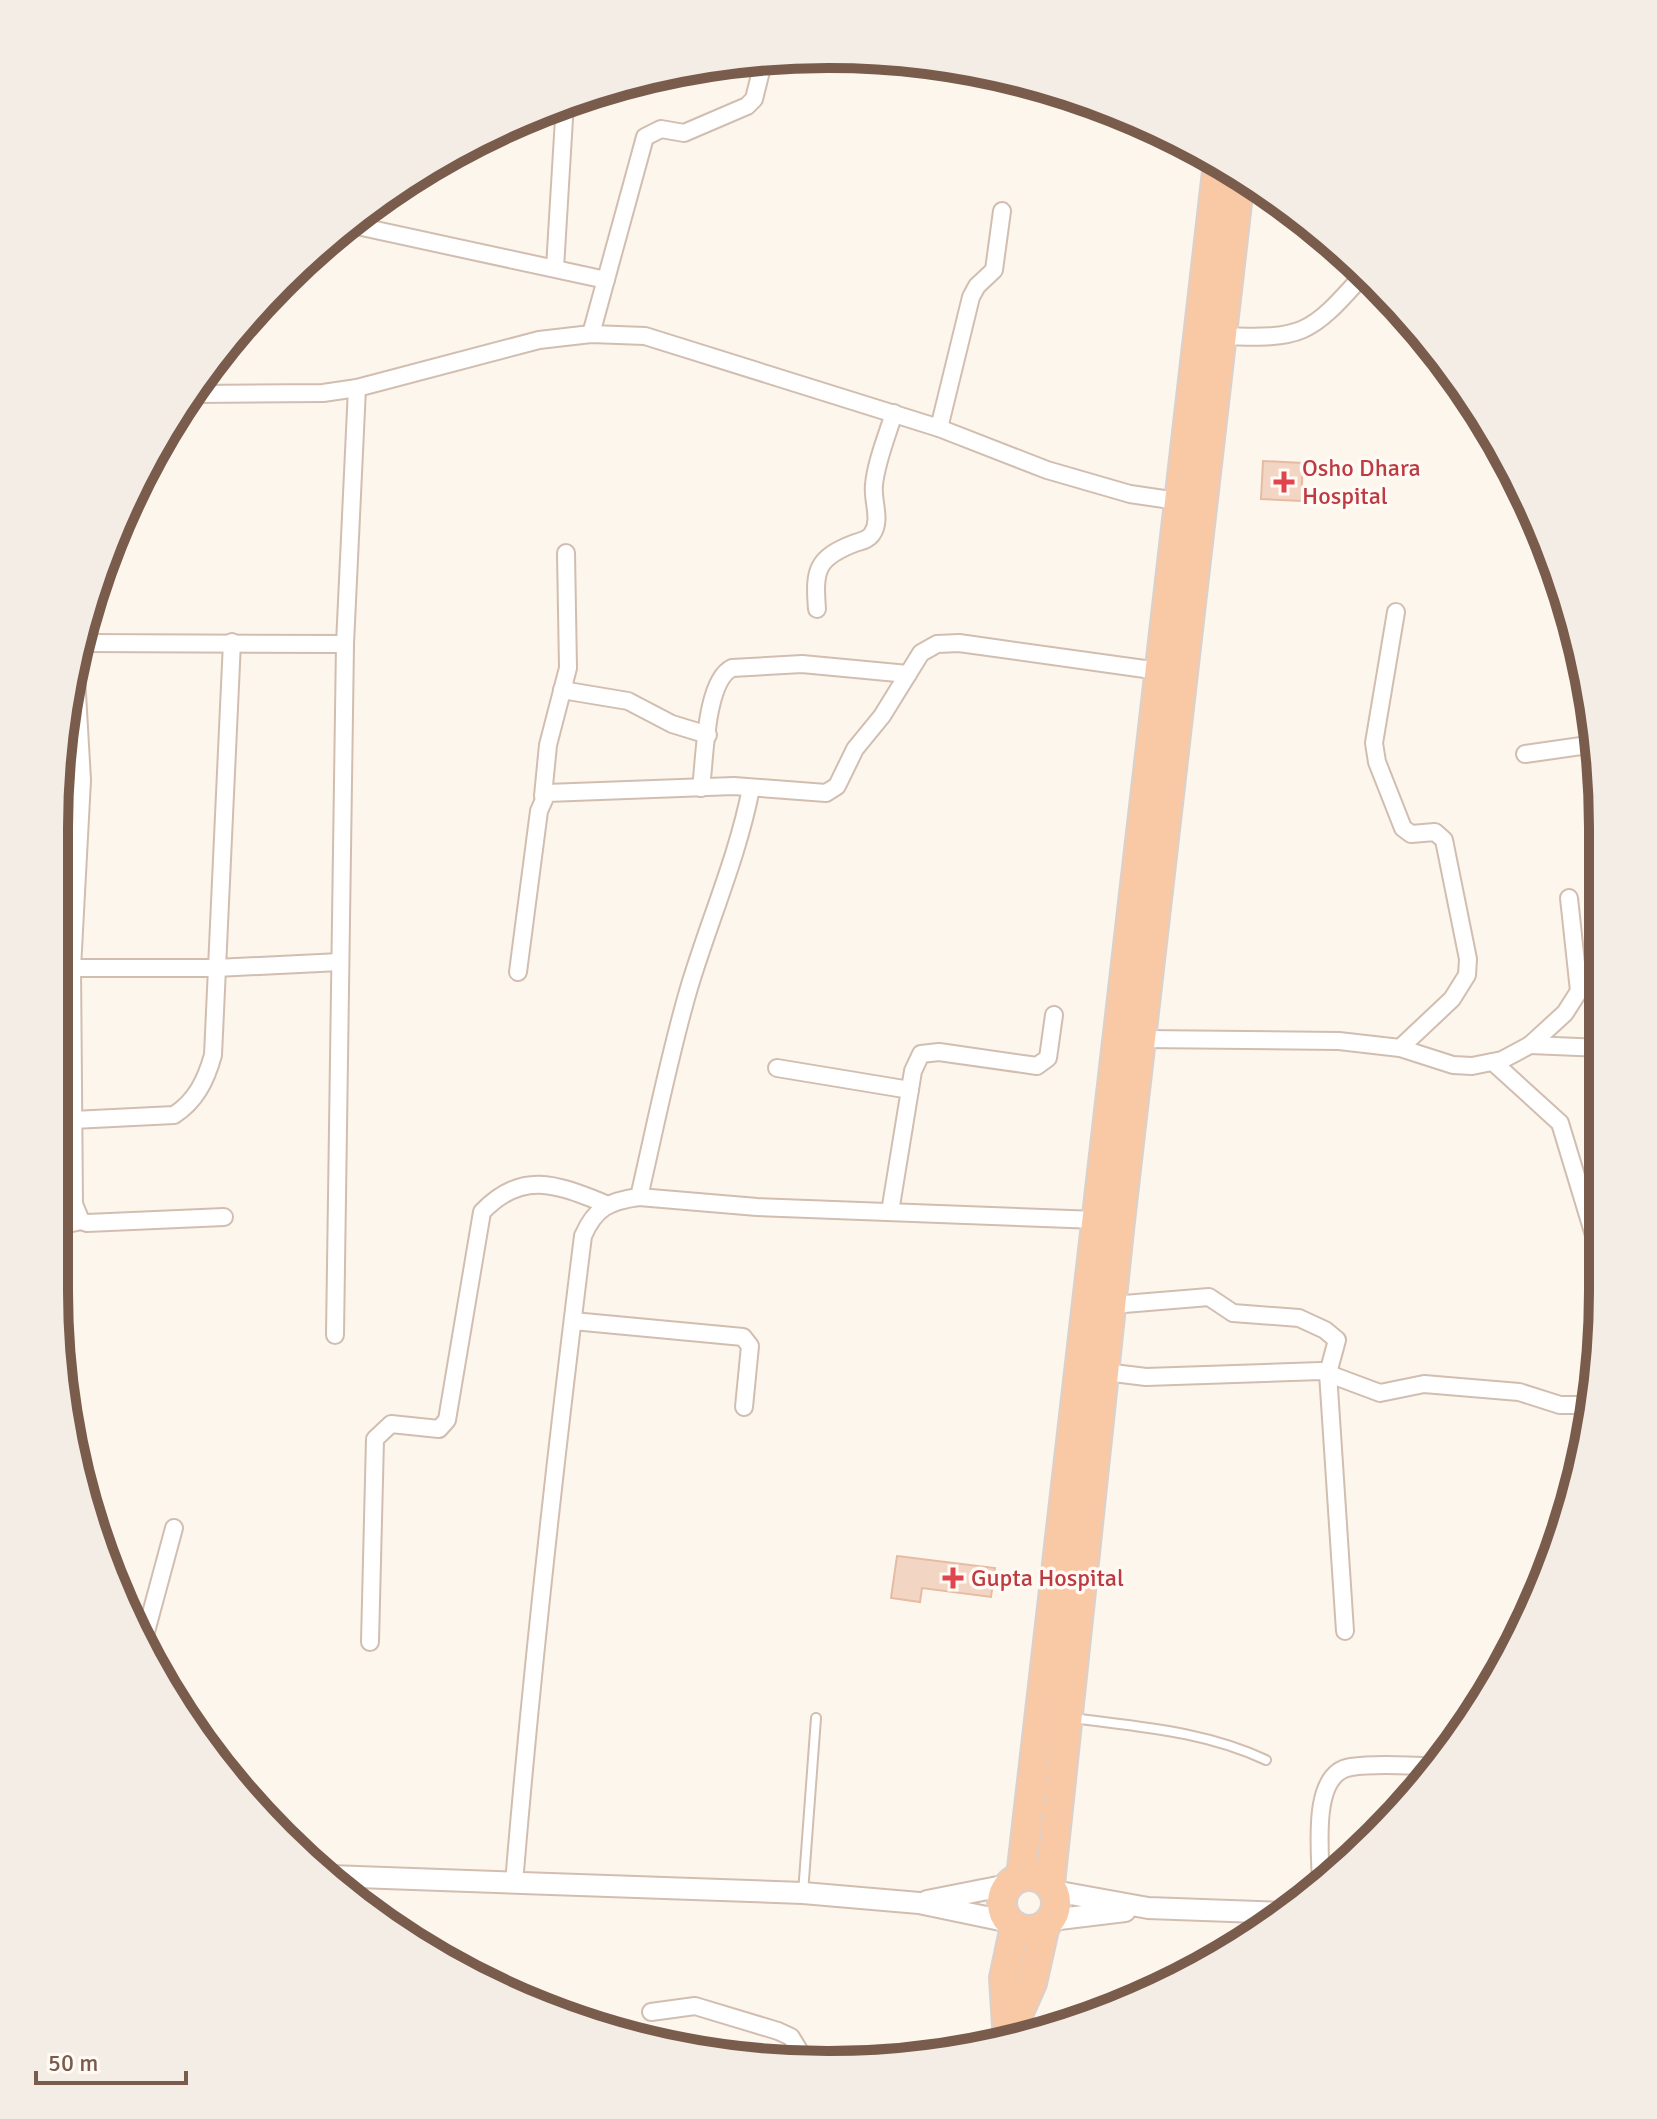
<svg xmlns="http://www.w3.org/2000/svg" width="1657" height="2119" font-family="Signika,sans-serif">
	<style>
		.building { fill: #f3d5c3; stroke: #e6bba3; stroke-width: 2 }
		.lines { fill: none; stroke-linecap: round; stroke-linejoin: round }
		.service-casing { stroke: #d1beb0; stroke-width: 12 }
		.minor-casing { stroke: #d1beb0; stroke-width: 20 }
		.tertiary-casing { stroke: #d1beb0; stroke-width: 24 }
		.trunk-casing { stroke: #dad1cd; stroke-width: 32 }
		.service { stroke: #fff; stroke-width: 8 }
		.minor { stroke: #fff; stroke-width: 16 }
		.tertiary { stroke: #fff; stroke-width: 20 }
		.trunk { stroke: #f9c8a4; stroke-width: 28 }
		.health-dot { fill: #e0444e; stroke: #fffaf3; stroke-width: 3 }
		.labels { text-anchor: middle; stroke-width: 7; stroke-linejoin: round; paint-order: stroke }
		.health-label { font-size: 24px; fill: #be3a42; stroke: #fffaf3; text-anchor: start }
		.rim { fill: none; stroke: #7a5c4d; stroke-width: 10 }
	</style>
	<rect width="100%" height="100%" fill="#fdf6ec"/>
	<!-- building -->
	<g class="building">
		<path d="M1263,461L1303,463L1301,501L1261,499Z"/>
		<path d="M897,1556L995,1568L991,1597L922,1588L920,1602L891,1598Z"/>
	</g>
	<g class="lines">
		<!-- service casing -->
		<g class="service-casing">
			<g id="service">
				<path d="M1073,1718C1140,1727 1204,1731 1266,1760"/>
				<path d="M803,1893L816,1718"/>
			</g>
		</g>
		<!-- minor casing -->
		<g class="minor-casing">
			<g id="minor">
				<path d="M348,224L606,280"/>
				<path d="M555,268L565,102"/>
				<path d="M591,334L645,137L661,129L684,133L747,106L754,99L764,59"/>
				<path d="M1221,336C1303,339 1309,336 1364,274"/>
				<path d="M194,394L323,393L357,388L539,340L591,334L645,336L939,428L1047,470L1130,494L1184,502"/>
				<path d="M939,428L971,297L977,286L994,270L1002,211"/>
				<path d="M817,609C814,570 816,558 855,543C861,541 868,540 872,534C882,520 872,501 874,485C876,462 887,436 894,413"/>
				<path d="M1396,612L1374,743L1377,762L1403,828L1411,834L1435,832L1444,840L1468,959L1467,975L1452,999L1400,1048"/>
				<path d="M83,643L345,644L335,1335"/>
				<path d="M345,644L357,388"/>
				<path d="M76,676L82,780L72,968L74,1204L81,1221L87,1223L224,1217"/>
				<path d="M562,690L628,701L672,724L708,735"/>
				<path d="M1525,754L1595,744"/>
				<path d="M56,781L82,780"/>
				<path d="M701,788C705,759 705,681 732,668L802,664L908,674"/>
				<path d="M543,796L548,745L568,668L566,553"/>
				<path d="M55,968H216L340,962"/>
				<path d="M518,972L539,811L547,793L734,786L826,793L837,786L855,749L882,716L921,653L937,644L959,643L1159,671"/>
				<path d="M1143,1039L1339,1041L1400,1048L1453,1065L1472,1066L1502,1060L1530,1045L1565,1013L1579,991L1569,898"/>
				<path d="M1530,1045L1602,1048"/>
				<path d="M1493,1062L1560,1123L1603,1265"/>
				<path d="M777,1068L910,1090"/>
				<path d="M73,1120L174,1115C196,1101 206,1080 213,1055L232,642"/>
				<path d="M639,1197C655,1128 669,1056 689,988C709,921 738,856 751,788"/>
				<path d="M890,1212L913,1071L921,1054L939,1052L1037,1066L1048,1058L1054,1015"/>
				<path d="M54,1227L81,1221"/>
				<path d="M1112,1305L1209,1297L1233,1313L1299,1318L1325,1330L1337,1340L1328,1373L1345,1631"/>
				<path d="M573,1321L743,1337L750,1346L744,1407"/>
				<path d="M1105,1372L1146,1377L1321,1371L1380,1393L1424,1384L1519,1392L1560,1405H1592"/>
				<path d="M370,1642L375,1439L391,1424L439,1429L447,1420L482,1212C523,1169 558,1185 606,1204"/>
				<path d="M143,1643L174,1528"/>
				<path d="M514,1883C532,1666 556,1452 583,1236C595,1208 609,1201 639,1197L757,1207L1097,1220"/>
				<path d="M1321,1886C1321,1855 1309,1773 1351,1767C1377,1763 1406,1766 1433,1766"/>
				<path d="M651,2012L695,2006L778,2031L791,2037L806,2062"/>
			</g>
		</g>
		<!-- tertiary casing -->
		<g class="tertiary-casing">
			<g id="tertiary">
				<path d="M330,1876L803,1893L919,1903L1010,1922"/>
				<path d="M1054,1891L1148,1908L1283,1913"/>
				<path d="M927,1901L1008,1885"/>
				<path d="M1051,1920L1125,1911"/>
			</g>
		</g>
		<!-- trunk casing -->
		<g class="trunk-casing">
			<g id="trunk">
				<circle cx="1029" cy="1903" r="27"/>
				<path d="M1021,1877L1218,163"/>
				<path d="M1050,1884L1120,1221L1240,177"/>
				<path d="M1011,2030L1032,1983L1045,1925"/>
				<path d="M1008,2041L1004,1978L1015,1926"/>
			</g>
		</g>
		<!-- service -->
		<use href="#service" class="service"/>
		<!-- minor -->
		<use href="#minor" class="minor"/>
		<!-- tertiary -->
		<use href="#tertiary" class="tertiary"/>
		<!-- trunk -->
		<use href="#trunk" class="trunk"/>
	</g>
	<!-- markers -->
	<g class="health-dot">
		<path d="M1280 470h8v8h8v8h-8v8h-8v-8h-8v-8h8z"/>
		<path d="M949 1566h8v8h8v8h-8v8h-8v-8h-8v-8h8z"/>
	</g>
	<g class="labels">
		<!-- health labels -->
		<g class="health-label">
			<text x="1302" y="476">Osho Dhara<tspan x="1302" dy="28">Hospital</tspan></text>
			<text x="971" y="1586">Gupta Hospital</text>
		</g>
	</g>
	<!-- crop -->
	<path d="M0 0H1657V2119H0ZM828 68H829A760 760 0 0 1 1589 828V1291A760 760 0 0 1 829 2051H828A760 760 0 0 1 68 1291V828A760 760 0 0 1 828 68Z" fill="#f4ede6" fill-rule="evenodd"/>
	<path class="rim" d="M828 68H829A760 760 0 0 1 1589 828V1291A760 760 0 0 1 829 2051H828A760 760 0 0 1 68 1291V828A760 760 0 0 1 828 68Z"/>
	<!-- scale -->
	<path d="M36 2071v12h150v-12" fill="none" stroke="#7a5c4d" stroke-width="4"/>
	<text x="48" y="2071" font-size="24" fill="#7a5c4d" stroke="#fffaf3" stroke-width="6" paint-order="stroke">50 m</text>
</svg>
